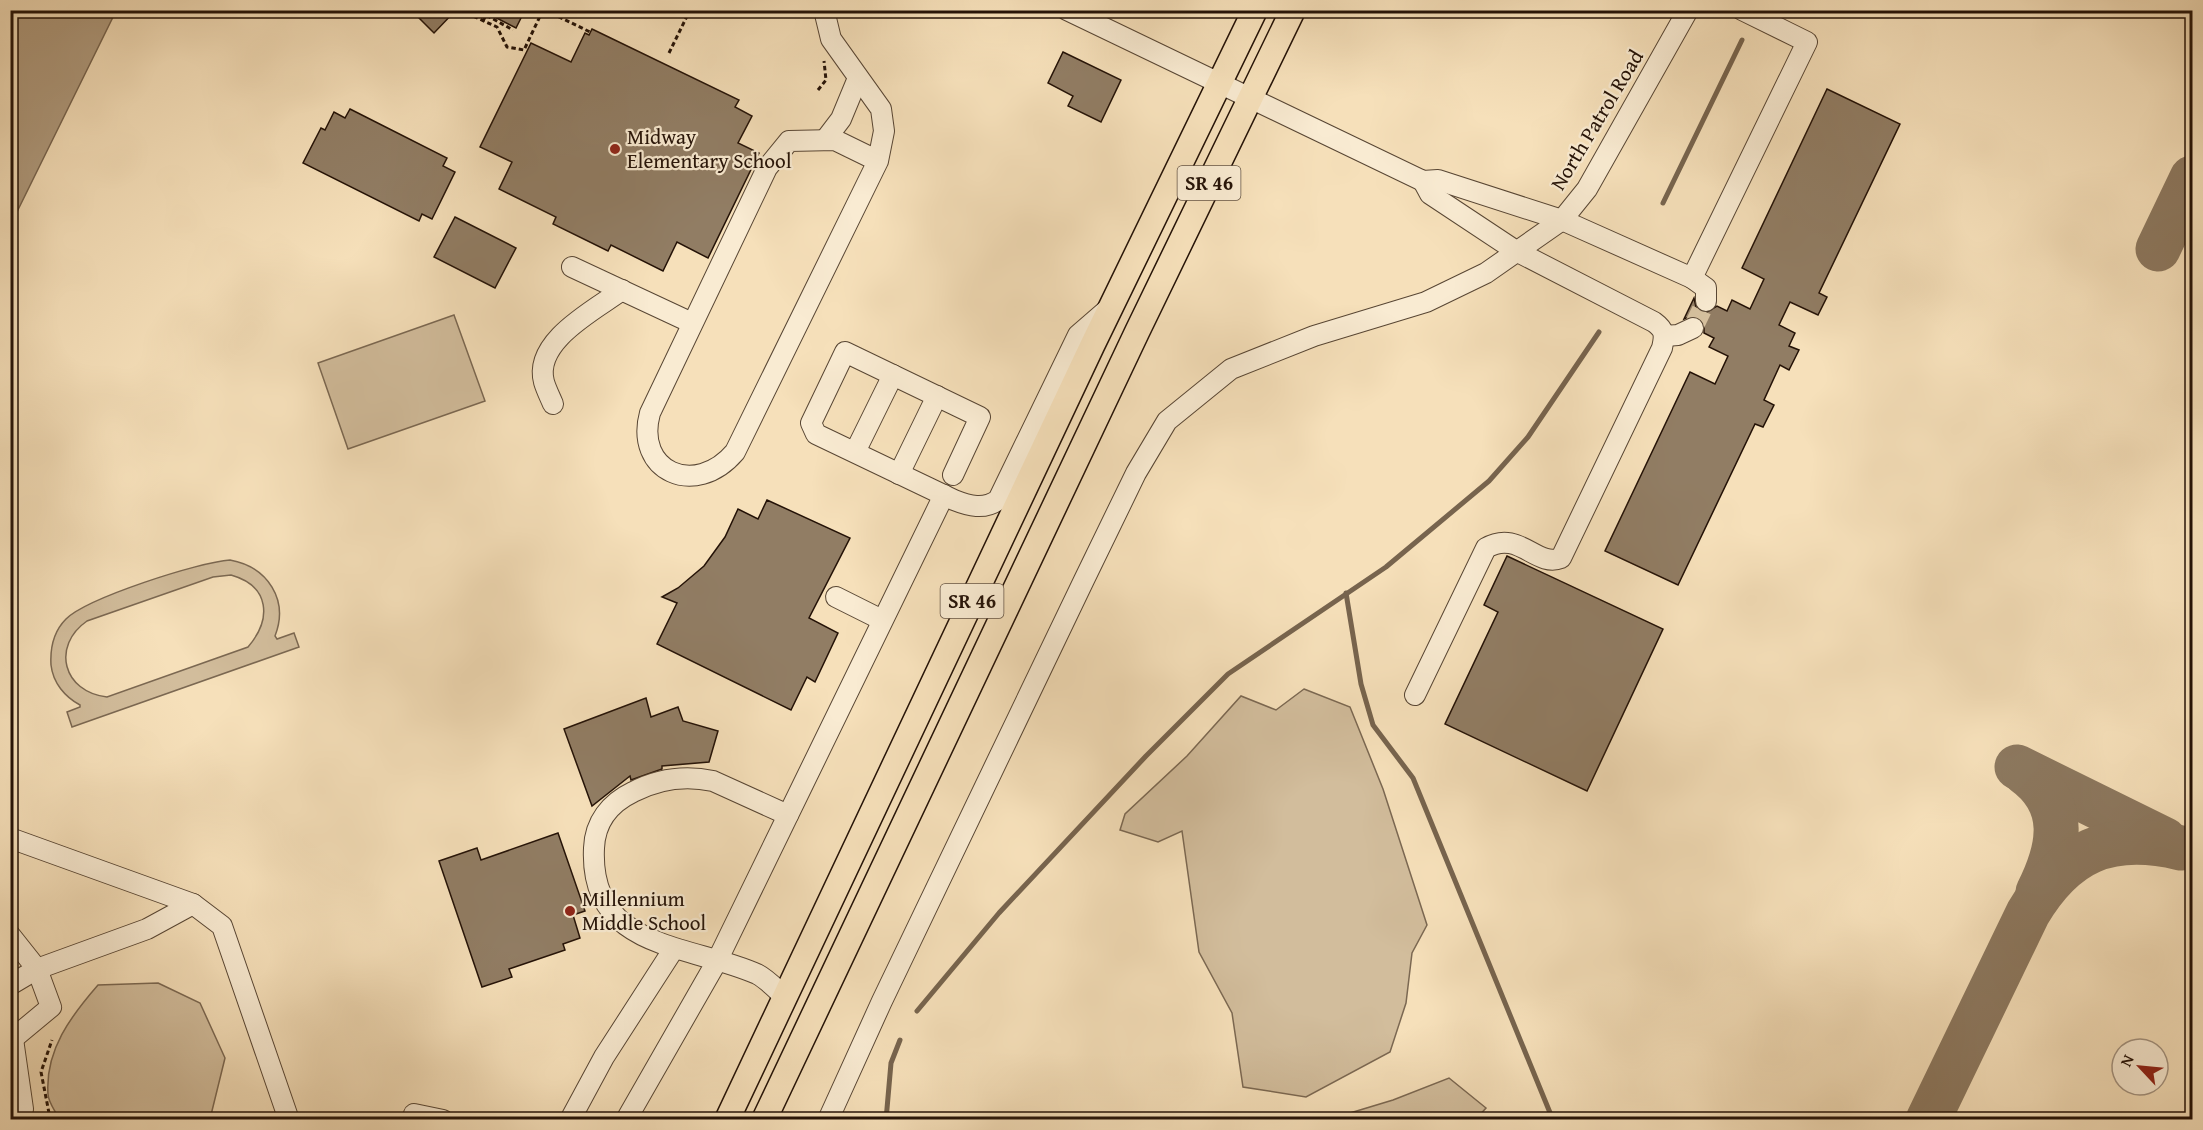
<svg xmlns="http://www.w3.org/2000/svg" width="2203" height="1130" font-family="'Gentium Book Plus',serif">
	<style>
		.green { fill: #d2bd9c; stroke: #7b6852; stroke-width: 1.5; fill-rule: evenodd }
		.water { fill: #af9a7d; stroke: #77644e; stroke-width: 1.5 }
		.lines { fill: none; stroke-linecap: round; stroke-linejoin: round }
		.stream { stroke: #77644e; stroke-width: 5 }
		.taxiway { stroke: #8d7960; stroke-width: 45 }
		.building { fill: #917d64; stroke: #241207; stroke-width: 1.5 }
		.minor-tunnel { stroke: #d6c19f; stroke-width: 20; stroke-dasharray: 20 10; stroke-linecap: butt }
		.minor-casing { stroke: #584634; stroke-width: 22 }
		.major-casing { stroke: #241207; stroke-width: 27 }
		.path { stroke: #241207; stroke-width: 3; stroke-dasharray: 4.5 3; stroke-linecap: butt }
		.minor { stroke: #f9ebd2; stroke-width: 20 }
		.major { stroke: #f6e0ba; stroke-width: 24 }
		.poi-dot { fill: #8f2418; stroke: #f9ebd2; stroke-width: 2 }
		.labels { text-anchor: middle; stroke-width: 4.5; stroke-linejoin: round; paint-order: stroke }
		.shield { fill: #f9ebd2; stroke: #645344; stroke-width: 1.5 }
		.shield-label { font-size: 20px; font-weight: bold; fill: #241207 }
		.street-label { font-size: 21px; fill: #241207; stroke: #f9ebd2 }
		.poi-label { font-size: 21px; fill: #241207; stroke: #f9ebd2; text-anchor: start }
	</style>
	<rect width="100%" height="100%" fill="#f6e0ba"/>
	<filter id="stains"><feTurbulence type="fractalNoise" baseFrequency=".00333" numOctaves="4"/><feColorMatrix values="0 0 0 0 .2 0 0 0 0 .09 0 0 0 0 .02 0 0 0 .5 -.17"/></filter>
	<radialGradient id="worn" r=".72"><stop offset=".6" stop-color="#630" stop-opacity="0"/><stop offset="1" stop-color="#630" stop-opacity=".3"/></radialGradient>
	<!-- green -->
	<g class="green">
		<path d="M454,315L485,401L348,449L318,363Z"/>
		<path d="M230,560C268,567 289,600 275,636L277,639L294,633L299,647L72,727L67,712L80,707V705C65,697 53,683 51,665C50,648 53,632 66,619C87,598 199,562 230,560ZM231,575C270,586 272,619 248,647L107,697C63,692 51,646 87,621L213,577Z"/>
		<path d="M1304,689L1350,707L1383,789L1427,925L1412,953L1406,1003L1390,1052L1306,1097L1243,1087L1232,1013L1199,952L1182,831L1158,842L1120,830L1125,814L1187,756L1241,696L1276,710Z"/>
		<path d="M158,983L200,1003L225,1058L210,1119H59C56,1112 48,1102 48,1094C45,1050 71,1016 98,985Z"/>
		<path d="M1449,1078L1486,1108L1476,1119H1353L1350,1113L1393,1100Z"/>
	</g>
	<!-- water -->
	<path class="water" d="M11,10L116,11L11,224L10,11Z"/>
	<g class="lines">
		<!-- stream -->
		<g class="stream">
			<path d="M1663,203L1742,40"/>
			<path d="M1346,593L1361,684L1373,725L1413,778L1553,1120"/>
			<path d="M917,1011L999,913L1146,756L1228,674L1386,567L1489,481L1528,437L1599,332"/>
			<path d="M886,1120L891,1063L900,1040"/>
		</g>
		<!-- taxiway -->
		<g class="taxiway">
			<path d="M2158,249L2192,178"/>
			<path d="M2017,767L2165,840"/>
			<path d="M2024,772C2070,805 2059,850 2038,892"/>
			<path d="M1928,1120L2028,913C2065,851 2109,831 2181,848"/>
		</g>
	</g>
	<!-- building -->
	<g class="building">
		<path d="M426,10H456L434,33L419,18Z"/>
		<path d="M481,10H525L516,28Z"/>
		<path d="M592,29L739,100L735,107L752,116L738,143L759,153L708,258L677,242L663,271L611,245L608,251L553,224L556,217L499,189L512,162L480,147L531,43L571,62L585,33L589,35Z"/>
		<path d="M1063,52L1121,80L1101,122L1068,106L1073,96L1048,83Z"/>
		<path d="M1827,89L1900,124L1819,293L1827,297L1818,315L1790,302L1779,325L1795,333L1789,346L1799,350L1789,370L1780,365L1764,400L1774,405L1763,427L1755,424L1678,585L1605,551L1690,372L1715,384L1728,356L1709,347L1714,338L1704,333V323L1700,319L1693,316L1684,319L1694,298L1696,307L1705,313L1717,306L1727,311L1732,300L1750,309L1764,279L1742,268Z"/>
		<path d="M350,109L447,158L443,166L455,172L432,219L422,214L419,221L303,163L321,128L325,130L334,112L345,118Z"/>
		<path d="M455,217L516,248L495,288L434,257Z"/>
		<path d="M767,500L850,538L809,618L838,633L815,682L807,677L791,710L657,644L677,603L662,597L678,588L704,566L725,537L738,509L758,519Z"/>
		<path d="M1507,556L1663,629L1587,791L1445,724L1498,612L1484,605Z"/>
		<path d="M646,698L651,717L678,707L683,721L718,731L709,762L662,766V769L631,780L630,776L592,806L564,729Z"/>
		<path d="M558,833L585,911L573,915L580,938L563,944L565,950L509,969L512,977L482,987L439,861L477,848L481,860Z"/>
	</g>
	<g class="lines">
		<!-- minor-tunnel -->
		<path class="minor-tunnel" d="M1693,328L1706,301"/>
		<!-- minor casing -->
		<g class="minor-casing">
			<g id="minor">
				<path d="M824,10L831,39L881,109L884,131L878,161L735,452C695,499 634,471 650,413L767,168L789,141L835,140L878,161"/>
				<path d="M1067,10L1423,181L1438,180L1562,220L1692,278L1807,42L1742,10"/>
				<path d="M825,140L841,119L858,78"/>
				<path d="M572,267L692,323"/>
				<path d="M1692,278L1706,288V301"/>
				<path d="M1665,336L1678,335L1693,328"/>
				<path d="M553,404C550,397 546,389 544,382C533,341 595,310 622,290"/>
				<path d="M855,452L893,375"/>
				<path d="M899,474L937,396"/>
				<path d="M953,475L980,417L845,352L811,423L816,434L954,500C969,506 984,510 998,500L1078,335L1108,309"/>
				<path d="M836,597L882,620"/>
				<path d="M1415,695L1486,548C1519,529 1536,568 1561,558L1662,348C1665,335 1665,330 1654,322L1516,251L1430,194L1423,181"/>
				<path d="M10,838L193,904L222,926L289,1120"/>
				<path d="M10,935L37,969L51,1007L10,1041"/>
				<path d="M10,985L37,969L147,929L193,904"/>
				<path d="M785,997C777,990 767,979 757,974C691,944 589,951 594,848C595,822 610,803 633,792C658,779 685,775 713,781L788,815"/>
				<path d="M13,1039L23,1109L19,1120"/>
				<path d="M412,1120L414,1114L443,1120"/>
				<path d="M570,1120L604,1057L673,950"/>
				<path d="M626,1120L717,961L944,495"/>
				<path d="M828,1120L882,1001L1084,580L1136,473L1167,421L1231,369L1314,336L1426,302L1486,273L1562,220L1587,189L1688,10"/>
			</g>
		</g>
		<!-- major casing -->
		<g class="major-casing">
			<g id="major">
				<path d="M727,1120L1092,346L1255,10"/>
				<path d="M764,1120L1137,332L1293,10"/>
			</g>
		</g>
		<!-- path -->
		<g class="path">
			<path d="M460,10L497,27L507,47L524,50L543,10"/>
			<path d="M545,10L590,32"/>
			<path d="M418,16L424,10"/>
			<path d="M483,21L486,15L513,30"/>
			<path d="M669,53L690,10"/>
			<path d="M818,90L826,80L824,61"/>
			<path d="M46,1120L49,1113L41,1072L52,1040"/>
		</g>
		<!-- minor -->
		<use href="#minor" class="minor"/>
		<!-- major -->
		<use href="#major" class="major"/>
	</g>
	<!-- markers -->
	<g class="poi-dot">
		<circle cx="615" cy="149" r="6"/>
		<circle cx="570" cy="911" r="6"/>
	</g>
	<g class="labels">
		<!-- shield labels -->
		<g class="shield">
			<rect x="1177.5" y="166" width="63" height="34" rx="4.5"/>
			<rect x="940.5" y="584" width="63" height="34" rx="4.5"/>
		</g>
		<g class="shield-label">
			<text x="1209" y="190">SR 46</text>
			<text x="972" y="608">SR 46</text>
		</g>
		<!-- street labels -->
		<g class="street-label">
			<text transform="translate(1597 120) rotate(-59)" y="7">North Patrol Road</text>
		</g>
		<!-- poi labels -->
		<g class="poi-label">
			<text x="627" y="144">Midway<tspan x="627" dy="24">Elementary School</tspan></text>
			<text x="582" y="906">Millennium<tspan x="582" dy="24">Middle School</tspan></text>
		</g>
	</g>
	<!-- margin -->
	<rect width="2203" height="1130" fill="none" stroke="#f6e0ba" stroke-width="36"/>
	<rect x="12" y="12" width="2179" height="1106" fill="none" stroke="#241207" stroke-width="3"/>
	<rect x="18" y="18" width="2167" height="1094" fill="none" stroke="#241207" stroke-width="1.5"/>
	<!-- north arrow -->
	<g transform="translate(2140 1067) rotate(296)"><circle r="28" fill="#f9ebd2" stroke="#a49481" stroke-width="1.5"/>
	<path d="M0-4.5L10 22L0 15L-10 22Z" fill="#8f2418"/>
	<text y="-9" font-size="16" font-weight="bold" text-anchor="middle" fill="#241207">N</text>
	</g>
	<rect width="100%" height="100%" filter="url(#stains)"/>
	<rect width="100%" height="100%" fill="url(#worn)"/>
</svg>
